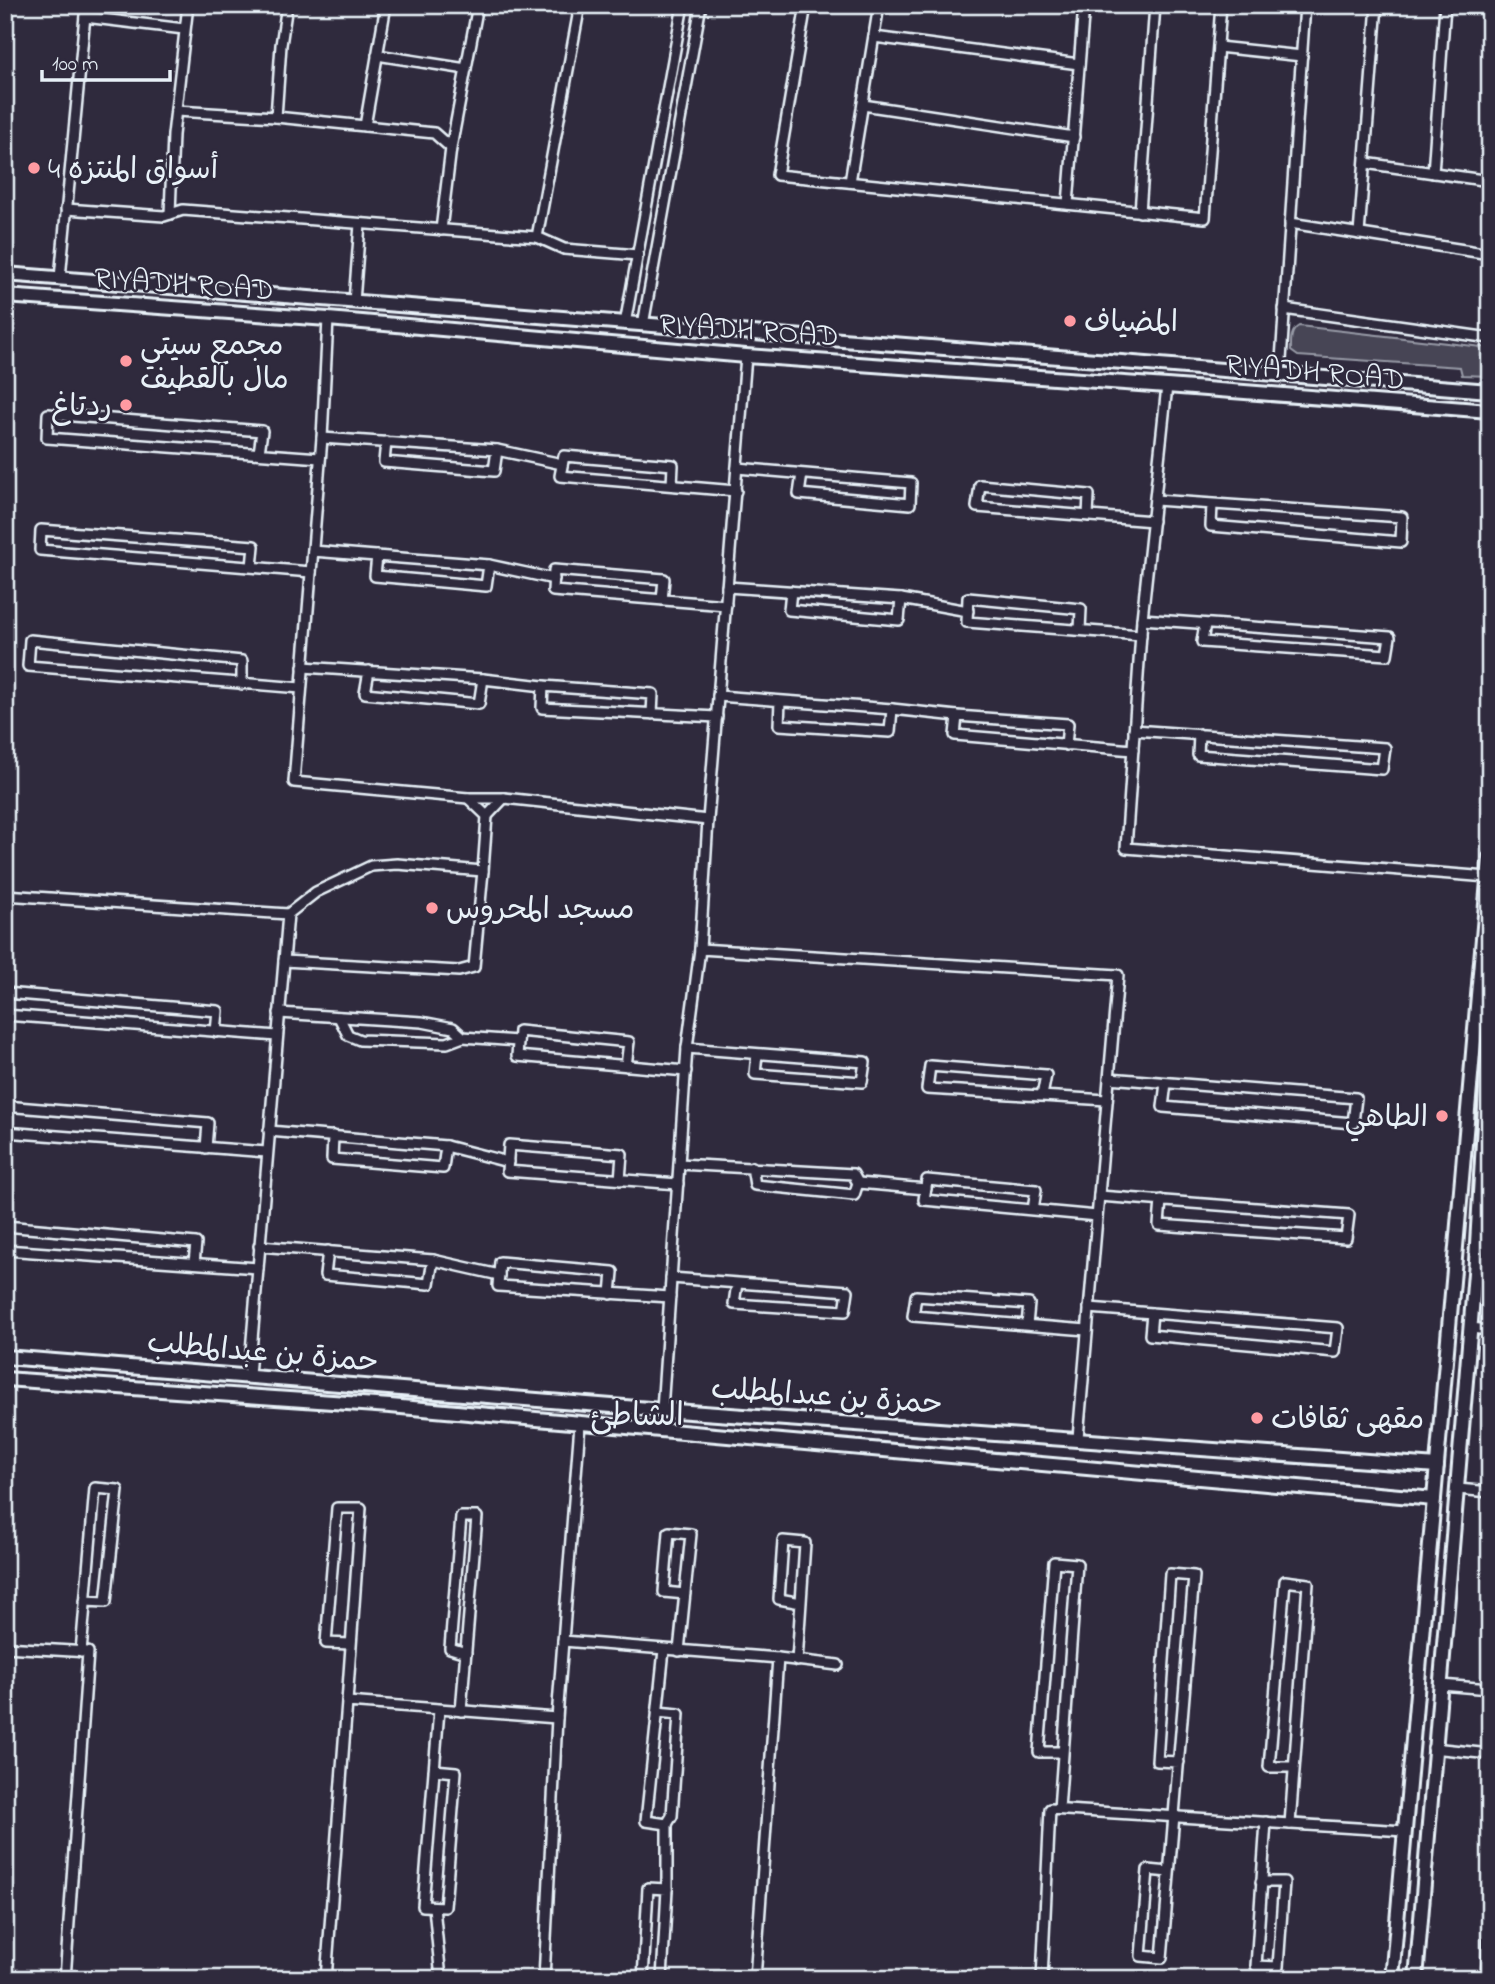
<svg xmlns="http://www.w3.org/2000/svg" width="1495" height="1984" font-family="'Indie Flower','Playpen Sans Arabic',sans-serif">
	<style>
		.green { fill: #464455; stroke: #979aa6; stroke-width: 2 }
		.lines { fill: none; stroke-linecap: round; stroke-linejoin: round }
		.street-casing { stroke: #e8f1f8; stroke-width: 14 }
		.secondary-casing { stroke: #e8f1f8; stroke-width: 18 }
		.primary-casing { stroke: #e8f1f8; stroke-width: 19 }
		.street { stroke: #2f2a3d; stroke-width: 9 }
		.secondary { stroke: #2f2a3d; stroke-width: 12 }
		.primary { stroke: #2f2a3d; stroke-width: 14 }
		.poi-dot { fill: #ff9aa2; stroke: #2f2a3d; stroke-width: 2.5 }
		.labels { text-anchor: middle; stroke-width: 5; stroke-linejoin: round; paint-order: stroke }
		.poi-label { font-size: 30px; fill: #e8f1f8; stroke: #2f2a3d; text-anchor: start }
		.street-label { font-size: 30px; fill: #e8f1f8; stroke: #2f2a3d }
		.neighbourhood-label { font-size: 32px; fill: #e8f1f8; stroke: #2f2a3d }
	</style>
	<rect width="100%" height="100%" fill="#2f2a3d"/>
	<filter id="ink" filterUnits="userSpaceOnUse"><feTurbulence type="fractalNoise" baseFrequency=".0143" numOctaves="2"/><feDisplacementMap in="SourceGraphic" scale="14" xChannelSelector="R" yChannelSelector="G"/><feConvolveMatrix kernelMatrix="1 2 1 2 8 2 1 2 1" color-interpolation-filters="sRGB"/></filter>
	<g filter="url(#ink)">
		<!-- green -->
		<path class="green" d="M1299,326L1490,348V376L1462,375L1460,367L1298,356L1291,351C1291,341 1290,331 1299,326Z"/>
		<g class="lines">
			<!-- street casing -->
			<g class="street-casing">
				<g id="street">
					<path d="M806,5L777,175L1205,218L1221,5"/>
					<path d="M85,17L184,29"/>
					<path d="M874,37L1079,64"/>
					<path d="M1218,47L1302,56"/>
					<path d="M377,55L466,69"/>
					<path d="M863,105L1074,137"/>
					<path d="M176,111L276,117L434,133L451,148"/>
					<path d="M276,117L281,45L287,5"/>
					<path d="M365,126L386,5"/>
					<path d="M1365,163L1490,181"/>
					<path d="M1433,173L1445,5"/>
					<path d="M850,182L879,5"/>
					<path d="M1068,204L1084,5"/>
					<path d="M66,209L164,216L183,210L537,237L564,249L638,255"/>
					<path d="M1140,212L1155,5"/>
					<path d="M170,214L173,135L188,5"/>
					<path d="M1290,223L1490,254"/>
					<path d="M441,230L451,148L478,5"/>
					<path d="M1359,234L1377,5"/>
					<path d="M537,237L580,5"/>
					<path d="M60,278L86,5"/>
					<path d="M354,302L360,224"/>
					<path d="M1284,309L1490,338"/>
					<path d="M328,319L322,438L294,782L468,798H504L708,820L746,356"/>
					<path d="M625,324L683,5"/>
					<path d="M643,325L701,5"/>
					<path d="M1280,375L1305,5"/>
					<path d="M1167,386L1142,619L1126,848L1488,877"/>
					<path d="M322,438L497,450L494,471L384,462L386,442"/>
					<path d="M497,450L562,464"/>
					<path d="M259,453L262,431L48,414L47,438L320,458"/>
					<path d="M737,468L911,483L910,504L799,494L802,474"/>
					<path d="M672,485L673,465L564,456L560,476L736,491"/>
					<path d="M1155,500L1402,517L1401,542L1211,526L1212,504"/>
					<path d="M1088,516L1089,495L980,485L977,507L1153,521"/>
					<path d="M313,551L489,565L486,586L375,576L377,556"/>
					<path d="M489,565L554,579"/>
					<path d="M252,567L254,546L41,530L40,550L311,572"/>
					<path d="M727,587L901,599L899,620L789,610L791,591"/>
					<path d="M901,599L968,611"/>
					<path d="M662,600L664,579L554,570L553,591L726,605"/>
					<path d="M1142,619L1390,637L1387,655L1202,642L1205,624"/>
					<path d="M1080,630L1081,609L968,598L967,622L1141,635"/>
					<path d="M303,667L483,679L479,704L365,693L369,671"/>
					<path d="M483,679L543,686"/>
					<path d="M242,684V661L30,640L28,666L301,688"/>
					<path d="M718,696L892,709L890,732L779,725L780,701"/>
					<path d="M892,709L957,716"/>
					<path d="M652,714L653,694L543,686L542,708L717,717"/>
					<path d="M1134,730L1385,748L1382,769L1198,755L1199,734"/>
					<path d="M1066,745L1068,724L957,716L955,735L1133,750"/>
					<path d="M487,816L504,798"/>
					<path d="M5,895L288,914L249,1375"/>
					<path d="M288,914L316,892L371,866L397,864L483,871L487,816L468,798"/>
					<path d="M700,949L708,820"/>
					<path d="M284,961L459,971L474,967L483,871"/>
					<path d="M5,993L218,1011L216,1032"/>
					<path d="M279,1013L422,1022L453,1028L463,1037L518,1041"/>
					<path d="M5,1015L277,1036"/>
					<path d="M339,1017L348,1035L360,1040L447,1043L463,1037"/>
					<path d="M687,1048L865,1062L862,1082L755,1074L757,1054"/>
					<path d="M626,1066L629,1042L519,1031L517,1056L686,1071"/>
					<path d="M1109,1078L1356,1098L1353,1123L1163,1107L1166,1083"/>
					<path d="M1042,1096L1046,1075L930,1066L927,1089L1107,1100"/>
					<path d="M5,1106L208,1123L206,1148"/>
					<path d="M269,1131L446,1146L443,1168L332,1159L333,1136"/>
					<path d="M5,1132L267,1152"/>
					<path d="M446,1146L508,1162"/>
					<path d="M679,1164L853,1174L858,1183L854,1195L755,1185L752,1167"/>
					<path d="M620,1180L622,1154L509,1145L507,1171L678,1184"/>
					<path d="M858,1183L926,1189"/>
					<path d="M1099,1196L1349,1215L1346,1238L1159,1225L1161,1200"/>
					<path d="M1033,1210L1036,1190L927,1180L924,1200L1097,1216"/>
					<path d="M5,1226L196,1243L194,1263"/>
					<path d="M259,1246L433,1260L429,1284L325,1275L328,1251"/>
					<path d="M5,1250L258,1268"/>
					<path d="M433,1260L499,1275"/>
					<path d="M1476,1261L1490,1262"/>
					<path d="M671,1278L848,1291L845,1311L734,1304L737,1283"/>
					<path d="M611,1294L613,1272L500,1262L498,1286L670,1297"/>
					<path d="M1089,1308L1338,1328L1335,1352L1150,1335L1152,1313"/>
					<path d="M1027,1325L1029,1304L916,1296L913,1316L1087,1330"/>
					<path d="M1470,1328L1490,1330"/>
					<path d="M662,1410L687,1048L700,949L1118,975L1078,1438"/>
					<path d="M1458,1489L1490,1492"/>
					<path d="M563,1641L778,1658L838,1665"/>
					<path d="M5,1647L88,1652L65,1979"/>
					<path d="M679,1651L691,1534L669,1532L664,1592L685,1594"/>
					<path d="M81,1652L95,1488L118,1490L106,1602L85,1601"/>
					<path d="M797,1661L805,1543L783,1541L779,1599L801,1603"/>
					<path d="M1441,1685L1490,1689"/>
					<path d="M347,1702L361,1508H337L326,1643L350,1644"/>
					<path d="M461,1711L477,1517H461L450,1648L466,1653"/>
					<path d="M657,1712L679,1714L672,1816L667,1824L646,1821L664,1650"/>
					<path d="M1433,1748L1490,1754"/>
					<path d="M434,1770L456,1772L445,1907L423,1906L439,1710"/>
					<path d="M1059,1809L1077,1564L1054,1562L1039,1752H1063"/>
					<path d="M667,1824V1889"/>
					<path d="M1290,1824L1308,1584L1285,1581L1269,1767H1294"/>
					<path d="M1169,1872L1148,1870L1141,1956L1162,1958C1173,1831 1183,1704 1194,1576L1170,1574L1157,1761L1179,1762"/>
					<path d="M1261,1882H1284L1278,1967L1256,1966L1266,1822"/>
					<path d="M434,1907L441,1979"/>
					<path d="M326,1979L347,1702L557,1718"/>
					<path d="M544,1979L557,1718L580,1424"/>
					<path d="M643,1979L648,1888L667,1889L662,1979"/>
					<path d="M755,1979L778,1658"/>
					<path d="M1042,1979L1050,1809L1405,1831"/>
					<path d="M1486,1979L1490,1918"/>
				</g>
			</g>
			<!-- secondary casing -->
			<g class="secondary-casing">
				<g id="secondary">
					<path d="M5,274L1490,391"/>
					<path d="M5,296L328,319L746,356L1167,386L1490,411"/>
					<path d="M5,1357L662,1410L1437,1466"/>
					<path d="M5,1379L390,1406L1434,1499"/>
					<path d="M1392,1979L1490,858"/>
					<path d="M1416,1979L1476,1261L1490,1023"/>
				</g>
			</g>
			<!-- primary casing -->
			<g class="primary-casing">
				<path id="primary" d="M5,270L10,274"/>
			</g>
			<!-- street -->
			<use href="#street" class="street"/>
			<!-- secondary -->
			<use href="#secondary" class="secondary"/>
			<!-- primary -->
			<use href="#primary" class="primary"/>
		</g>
	</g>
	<!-- markers -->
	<g class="poi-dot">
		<circle cx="34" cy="168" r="7"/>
		<circle cx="1070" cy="321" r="7"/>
		<circle cx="126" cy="361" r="7"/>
		<circle cx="126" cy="405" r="7"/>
		<circle cx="432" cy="908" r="7"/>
		<circle cx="1442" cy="1116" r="7"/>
		<circle cx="1257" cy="1418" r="7"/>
	</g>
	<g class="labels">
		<!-- poi labels -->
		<g class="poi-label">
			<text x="48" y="178">أسواق المنتزه 4</text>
			<text x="1084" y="331">المضياف</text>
			<text x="140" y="354">مجمع سيتي<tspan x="140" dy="34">مال بالقطيف</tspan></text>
			<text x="112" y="415" text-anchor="end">ردتاغ</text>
			<text x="446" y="918">مسجد المحروس</text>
			<text x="1428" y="1126" text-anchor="end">الطاهي</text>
			<text x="1271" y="1428">مقهى ثقافات</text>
		</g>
		<!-- street labels -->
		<g class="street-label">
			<text transform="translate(184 283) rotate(4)" y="10">RIYADH ROAD</text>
			<text transform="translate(749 329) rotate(4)" y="10">RIYADH ROAD</text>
			<text transform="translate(1315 371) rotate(5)" y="10">RIYADH ROAD</text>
			<text transform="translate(263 1351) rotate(5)" y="10">حمزة بن عبدالمطلب</text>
			<text transform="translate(827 1395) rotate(4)" y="10">حمزة بن عبدالمطلب</text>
		</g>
		<!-- neighbourhood labels -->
		<g class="neighbourhood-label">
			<text x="637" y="1425">الشاطئ</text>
		</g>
	</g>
	<!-- margin -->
	<rect width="1495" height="1984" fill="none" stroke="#2f2a3d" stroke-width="28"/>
	<rect x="14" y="14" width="1467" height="1956" fill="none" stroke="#e8f1f8" stroke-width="2.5" filter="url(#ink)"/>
	<!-- scale -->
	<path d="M42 70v10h128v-10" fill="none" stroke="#e8f1f8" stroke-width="3.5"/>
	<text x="52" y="70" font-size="21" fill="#e8f1f8" stroke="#2f2a3d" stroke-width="5" paint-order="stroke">100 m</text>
</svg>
